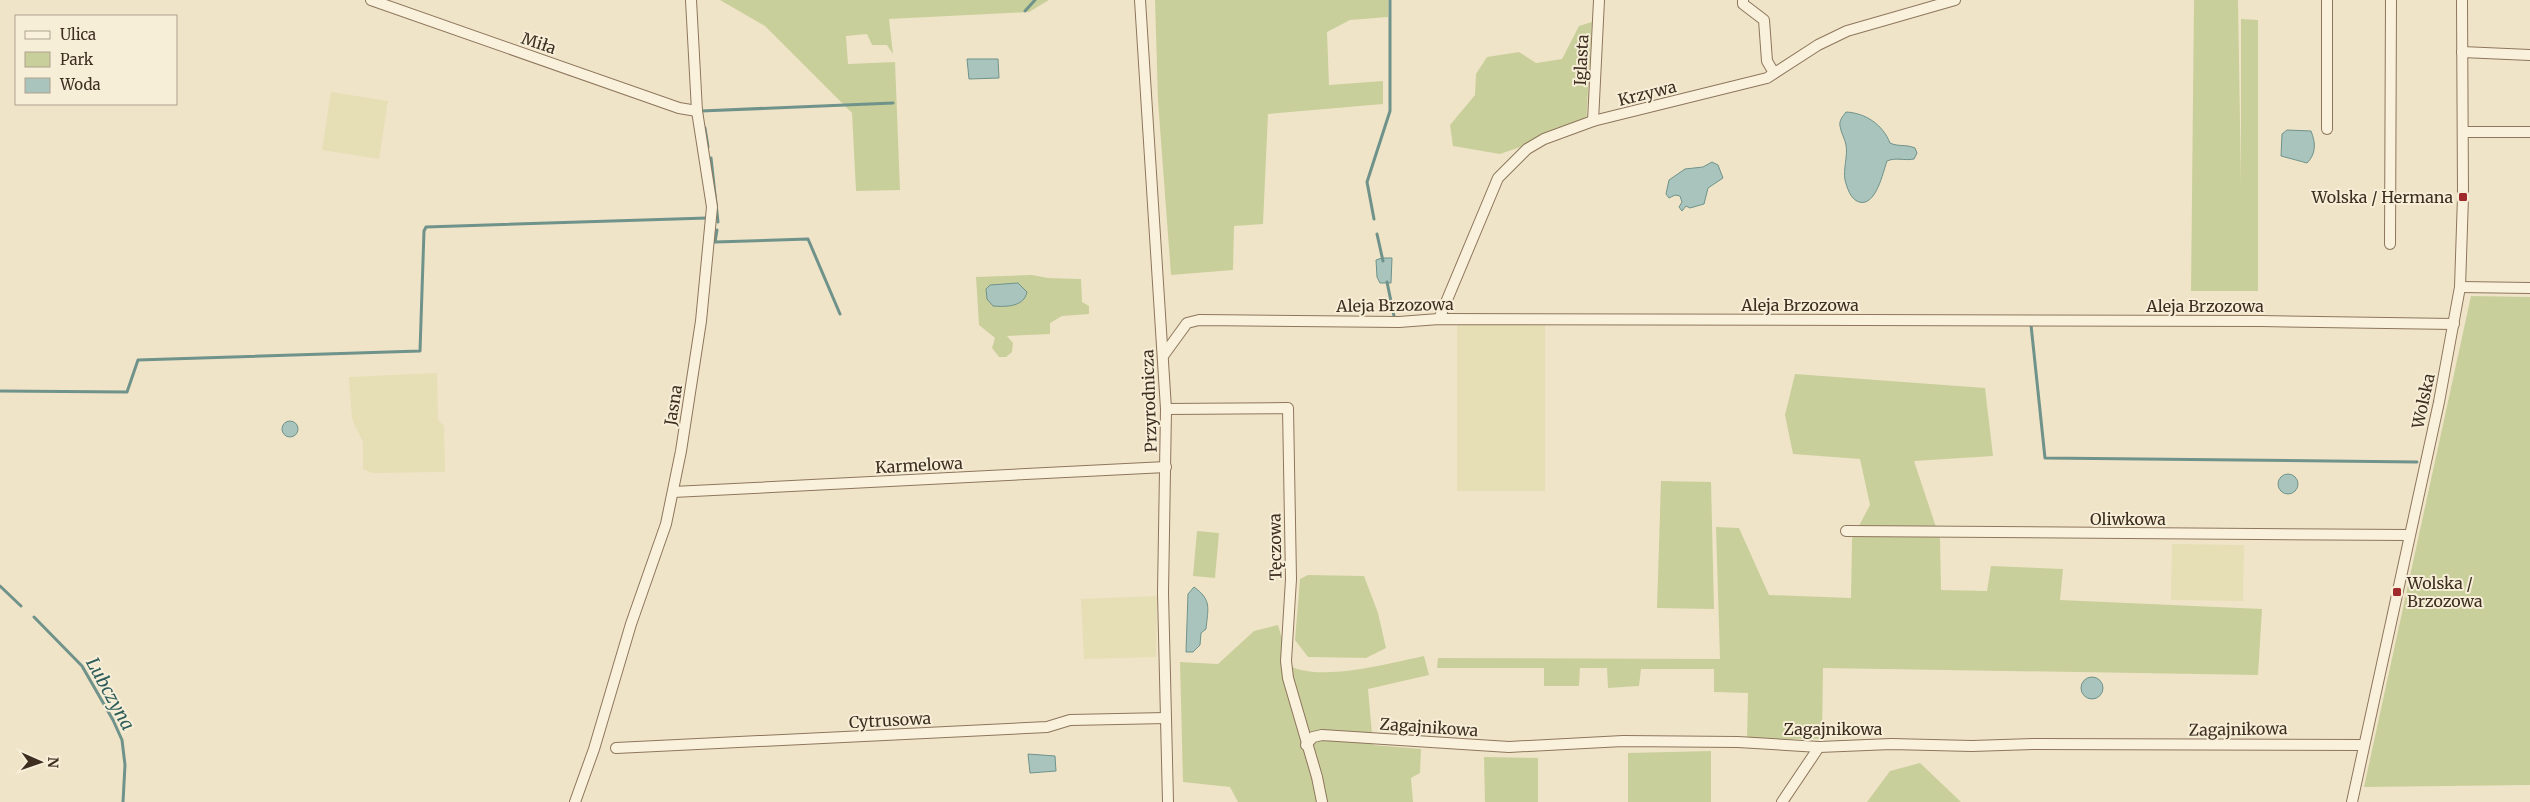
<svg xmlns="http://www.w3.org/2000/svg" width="2530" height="802" font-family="Merriweather,serif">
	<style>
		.farmland { fill: #e6deb5 }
		.green { fill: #c9cf9b }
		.water { fill: #a9c4bc; stroke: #6f938a }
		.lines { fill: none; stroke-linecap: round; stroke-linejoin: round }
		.stream { stroke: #6f938a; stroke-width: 3 }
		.minor-casing { stroke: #8d765c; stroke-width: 12 }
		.minor { stroke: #faf1dc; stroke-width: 10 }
		.poi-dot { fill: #9e2a2b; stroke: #f7eed8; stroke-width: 2 }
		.labels { text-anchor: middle; stroke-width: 4; stroke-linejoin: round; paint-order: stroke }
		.street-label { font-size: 16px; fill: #3d2e20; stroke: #f7eed8 }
		.poi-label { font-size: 16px; fill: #3d2e20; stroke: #f7eed8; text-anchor: end }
		.water-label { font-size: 18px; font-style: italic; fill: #2f5d5a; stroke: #f7eed8 }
	</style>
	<rect width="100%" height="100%" fill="#f0e4c8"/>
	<!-- farmland -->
	<g class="farmland">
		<path d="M331,92L388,101L379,159L322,150Z"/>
		<rect x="1457" y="324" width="88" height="167"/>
		<path d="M437,373L438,420L444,426L445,472L372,473L363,469V442L352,419L349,377Z"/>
		<path d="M2172,544L2244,545L2243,601L2171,600Z"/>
		<path d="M1157,596L1156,657L1084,659L1081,599Z"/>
	</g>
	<!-- green -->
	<g class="green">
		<path d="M720,0H1049L1029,12L889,19L893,54L887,45H872L867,34L846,36L848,64L895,62L900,190L856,191L852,113L765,26Z"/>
		<path d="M1155,0H1388V17L1350,20L1327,32L1329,85L1383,81V104L1268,114L1263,224L1234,226L1233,270L1171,275L1158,101Z"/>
		<path d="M2194,0H2238L2241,183V19L2258,20V291H2191Z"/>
		<path d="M1592,22L1586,124L1500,154L1453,146L1450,125L1475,95L1476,74L1487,57L1519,52L1536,63L1562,59L1579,26Z"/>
		<path d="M1032,275L1048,278L1081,279L1082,302L1089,306V314L1062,316L1050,323V334L1007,336L1013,343L1012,352L1006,357H999L992,348L995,338L979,325L976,277Z"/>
		<path d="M2471,296L2530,297V785L2364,787Z"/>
		<path d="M1795,374L1985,388L1993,456L1914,461L1940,539L1941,590L1987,591L1991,566L2063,569L2060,600L2262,609L2258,675L1823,668L1822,739H1747L1748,693L1714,692V669H1641L1639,686L1608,688L1607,668H1580L1579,686H1544V668H1437L1438,658L1720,659L1716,527L1739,528L1769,595L1851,598L1852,539L1870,505L1860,459L1793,454L1785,415Z"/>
		<path d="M1661,481L1711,482L1714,609L1657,608Z"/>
		<path d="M1197,531L1219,533L1215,578L1193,576Z"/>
		<path d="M1308,575L1364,576L1378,613L1386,648L1366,658L1308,657L1295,640L1300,579Z"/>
		<path d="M1278,625L1290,666C1322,682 1390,663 1424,656L1429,675L1368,689L1373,745L1421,749L1420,773L1411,778L1413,802H1238L1230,787L1183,782L1180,662L1218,664L1254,631Z"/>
		<path d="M1711,751V802H1628V753Z"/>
		<path d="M1484,757L1538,758V802H1485Z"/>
		<path d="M1920,763L1961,802H1867L1890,771Z"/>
	</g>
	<!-- water -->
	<g class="water">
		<path d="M967,59H998L999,78L969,79Z"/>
		<path d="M1846,112C1866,113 1883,125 1890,143C1898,147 1906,144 1915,148L1917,153L1914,159C1904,161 1896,157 1887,161C1883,172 1876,207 1859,202C1850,199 1847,187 1845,180C1843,169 1848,156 1846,145C1845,139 1841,133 1840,126C1839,121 1842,117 1846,112Z"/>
		<path d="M2287,130L2311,131C2316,143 2316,154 2307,163L2281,156L2282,134Z"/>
		<path d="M1712,162L1718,165L1723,178L1708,188L1704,204L1690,208L1686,206L1682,211L1679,207L1682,202L1680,196L1675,195L1669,198L1666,194L1669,180L1685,169L1703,167Z"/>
		<path d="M1382,258H1392L1391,283H1380L1377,277L1376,260Z"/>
		<path d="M1018,283L1027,292C1024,307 1006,307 993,306L987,299L986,289L990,285Z"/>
		<circle cx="290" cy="429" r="8"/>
		<circle cx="2288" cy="484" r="10"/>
		<path d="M1194,587C1212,600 1208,608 1206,629L1201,633L1200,645L1193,652H1186L1188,594Z"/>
		<circle cx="2092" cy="688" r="11"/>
		<path d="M1028,754L1055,756L1056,771L1030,773Z"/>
	</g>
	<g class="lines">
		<!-- stream -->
		<g class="stream">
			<path d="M1025,11L1035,0"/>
			<path d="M701,111L893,103"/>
			<path d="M705,128L708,147"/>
			<path d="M711,158L718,222"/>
			<path d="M1374,219L1367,182L1390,111V0"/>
			<path d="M717,230L715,242L808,239L840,314"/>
			<path d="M1377,234L1383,261"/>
			<path d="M1387,282L1394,316"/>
			<path d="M2031,325L2045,458L2417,462"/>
			<path d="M0,391L127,392L138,360L420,351L424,231L426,227L707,218"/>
			<path d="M0,586L21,606"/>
			<path d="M34,617L82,666L113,720L122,740L125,765L123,802"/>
		</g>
		<!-- minor casing -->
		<g class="minor-casing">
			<g id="minor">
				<path d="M371,0L679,108L697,111"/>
				<path d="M1140,0L1166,409L1163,593L1168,802"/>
				<path d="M1743,0V4L1764,20L1767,61L1774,73"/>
				<path d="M2462,52L2530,55"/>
				<path d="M1593,121L1599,0"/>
				<path d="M2327,129V0"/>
				<path d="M2463,132H2530"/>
				<path d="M2390,244L2391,0"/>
				<path d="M2460,287L2530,288"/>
				<path d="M1439,319L1498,178L1527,149L1544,139L1593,121L1767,78L1818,45L1847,31L1955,0"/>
				<path d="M1163,356L1187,323L1199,320L1399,322L1439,319L2261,321L2454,324"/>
				<path d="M1166,409L1288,408L1291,579L1286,661L1288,678L1317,777L1322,802"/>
				<path d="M673,492L1166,467"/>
				<path d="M1846,531L2409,535"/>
				<path d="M1306,745L1313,737L1322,735L1509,747L1623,741L1738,742L1819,747L1891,744L1972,746L2033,744L2364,745"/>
				<path d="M616,748L1047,727L1070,720L1166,718"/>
				<path d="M575,802L594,749L631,624L666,524L681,451L701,321L712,207L697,111L691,0"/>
				<path d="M1782,802L1819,747"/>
				<path d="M2352,802L2439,402L2460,287L2463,197L2462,0"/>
			</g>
		</g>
		<!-- minor -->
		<use href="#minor" class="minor"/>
	</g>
	<!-- markers -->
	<g class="poi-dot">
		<rect x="2458" y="192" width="10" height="10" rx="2.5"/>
		<rect x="2392" y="587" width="10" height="10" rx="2.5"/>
	</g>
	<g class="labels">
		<!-- street labels -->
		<g class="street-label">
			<text transform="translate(539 43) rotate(19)" y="6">Miła</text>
			<text transform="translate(1581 60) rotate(-87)" y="6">Iglasta</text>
			<text transform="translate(1647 93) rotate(-14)" y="6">Krzywa</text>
			<text transform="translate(1395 305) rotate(-1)" y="6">Aleja Brzozowa</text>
			<text x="1800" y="311">Aleja Brzozowa</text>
			<text x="2205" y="312">Aleja Brzozowa</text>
			<text transform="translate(1149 401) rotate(-92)" y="6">Przyrodnicza</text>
			<text transform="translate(2423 401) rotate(-78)" y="6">Wolska</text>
			<text transform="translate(673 405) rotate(-81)" y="6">Jasna</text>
			<text transform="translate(919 465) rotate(-3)" y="6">Karmelowa</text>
			<text x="2128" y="525">Oliwkowa</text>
			<text transform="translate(1275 547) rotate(-91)" y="6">Tęczowa</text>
			<text transform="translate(890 720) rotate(-3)" y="6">Cytrusowa</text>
			<text transform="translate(1429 727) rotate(4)" y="6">Zagajnikowa</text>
			<text x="1833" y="735">Zagajnikowa</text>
			<text transform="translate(2238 729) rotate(-1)" y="6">Zagajnikowa</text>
		</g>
		<!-- poi labels -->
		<g class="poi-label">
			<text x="2453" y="203">Wolska / Hermana</text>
			<text x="2407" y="589" text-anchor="start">Wolska /<tspan x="2407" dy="18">Brzozowa</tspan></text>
		</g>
		<!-- water labels -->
		<g class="water-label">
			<text transform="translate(110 694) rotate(61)" y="6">Lubczyna</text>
		</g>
	</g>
	<!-- legend -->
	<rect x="15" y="15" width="162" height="90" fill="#f7eed8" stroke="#ada18e"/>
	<rect x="25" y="31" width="25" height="8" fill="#faf1dc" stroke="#ada18e"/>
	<text x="60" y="40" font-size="15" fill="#3d2e20">Ulica</text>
	<rect x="25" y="52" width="25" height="15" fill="#c9cf9b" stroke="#ada18e"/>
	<text x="60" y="65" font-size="15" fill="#3d2e20">Park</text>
	<rect x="25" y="78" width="25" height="15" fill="#a9c4bc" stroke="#ada18e"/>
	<text x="60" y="90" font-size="15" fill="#3d2e20">Woda</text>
	<!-- north arrow -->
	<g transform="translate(40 762) rotate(92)" stroke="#f7eed8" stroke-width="4" paint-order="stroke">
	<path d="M0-4L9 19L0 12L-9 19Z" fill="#3d2e20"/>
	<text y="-8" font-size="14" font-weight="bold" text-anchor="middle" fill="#3d2e20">N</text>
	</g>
</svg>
